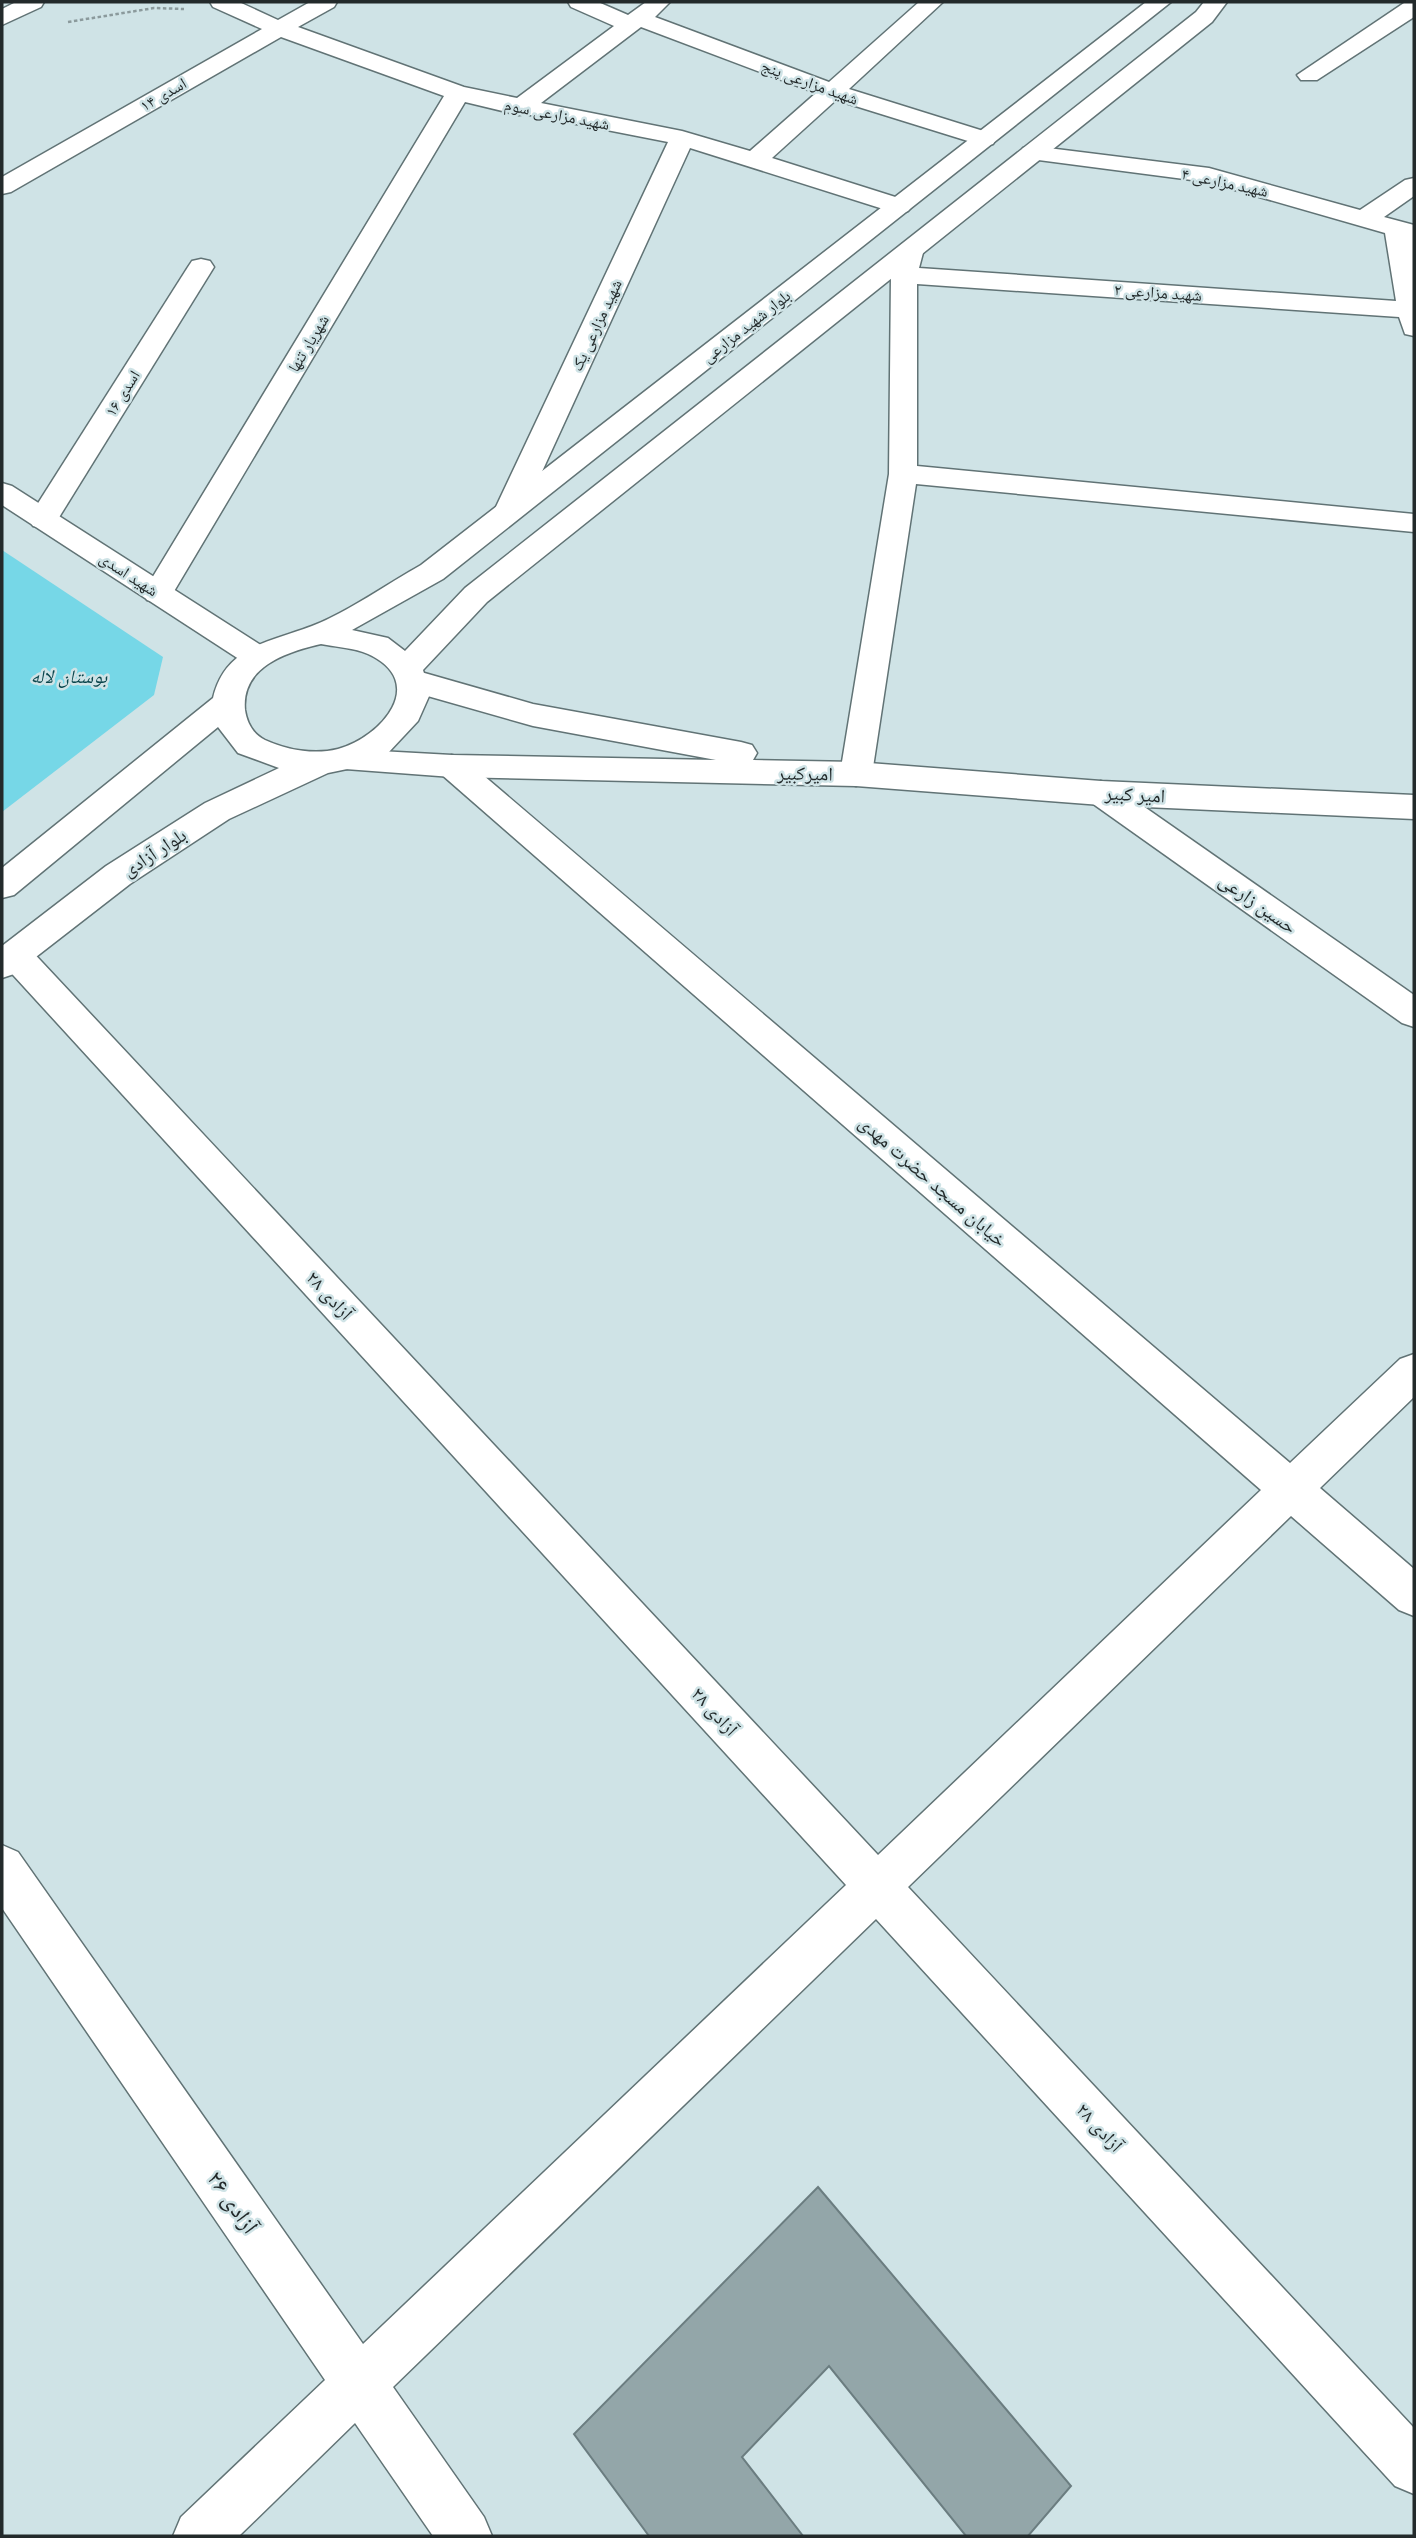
<svg xmlns="http://www.w3.org/2000/svg" width="1416" height="2538" font-family="'Roboto Serif','Noto Naskh Arabic',serif">
	<style>
		.green { fill: #76d7e7 }
		.building { fill: #93a6a9; stroke: #6b7d80; stroke-width: 2 }
		.lines { fill: none; stroke-linecap: round; stroke-linejoin: round }
		.minor-casing { stroke: #617375; stroke-width: 3 }
		.tertiary-casing { stroke: #617375; stroke-width: 3 }
		.secondary-casing { stroke: #617375; stroke-width: 3 }
		.path { stroke: #8b9a9c; stroke-width: 2.5; stroke-dasharray: 3.5 2.5; stroke-linecap: butt }
		.minor { fill: #fff; fill-rule: evenodd }
		.tertiary { fill: #fff; fill-rule: evenodd }
		.secondary { fill: #fff; fill-rule: evenodd }
		.labels { text-anchor: middle; stroke-width: 5; stroke-linejoin: round; paint-order: stroke }
		.far-street-label { font-size: 16px; fill: #232a2b; stroke: #cfe3e6 }
		.park-label { font-size: 19px; font-style: italic; fill: #09454c; stroke: #cfe3e6 }
		.street-label { font-size: 19px; fill: #232a2b; stroke: #cfe3e6 }
		.near-street-label { font-size: 23px; fill: #232a2b; stroke: #cfe3e6 }
	</style>
	<rect width="100%" height="100%" fill="#cfe3e6"/>
	<!-- green -->
	<path class="green" d="M2,550L163,657L154,695L2,812Z"/>
	<!-- building -->
	<path class="building" d="M818,2187L1071,2486L1028,2536H966L829,2366L742,2457L803,2536H649L574,2434Z"/>
	<g class="lines">
		<!-- minor casing -->
		<g class="minor-casing">
			<g id="minor">
				<path d="M16,2H44L41,7L2,25V9Z"/>
				<path d="M210,2H239L278,20L310,2H337L334,7L298,27L464,87L517,98L614,26L571,7L568,2H598L628,15L646,2H670L655,17L829,82L919,2H943L849,89L993,134L996,139L993,144L984,146L836,100L772,158L908,201L912,206L908,211L899,214L690,148L524,511L519,518L509,520L499,518L494,511L668,142L525,114L519,115L465,102L173,593L169,600L158,603L147,600L143,593L444,96L281,37L11,192L2,194V177L262,29L213,7ZM641,27L816,93L750,151L682,131L541,103Z"/>
				<path d="M1414,2V17L1317,80H1301L1297,75L1404,3Z"/>
				<path d="M1032,146L1209,168L1360,210L1405,180L1414,178V196L1384,217L1414,225V336L1405,334L1399,317L917,284V466L1414,514V532L916,484L872,774L867,782L856,786L845,782L840,774L889,474L891,275L902,244H920L924,249L919,268L1396,301L1385,233L1207,182L1023,158L1020,153L1023,148Z"/>
				<path d="M201,259L210,261L214,267L58,519L53,526L43,528L33,526L28,519L188,267L192,261Z"/>
				<path d="M452,755L463,758L1290,1463L1400,1359L1414,1354V1397L1320,1488L1414,1569V1616L1399,1610L1291,1516L908,1887L1414,2428V2494L1395,2486L876,1919L393,2387L484,2517L492,2536H433L355,2423L239,2536H173L181,2517L325,2380L2,1908V1845L18,1852L363,2344L846,1885L3,964V946L15,942L27,946L878,1855L1261,1490L441,774L436,766L441,758Z"/>
				<path d="M1101,781L1113,785L1414,995V1027L1402,1023L1089,801L1085,793L1089,785Z"/>
			</g>
		</g>
		<!-- tertiary casing -->
		<g class="tertiary-casing">
			<g id="tertiary">
				<path d="M2,483L12,486L267,649L271,656L267,663L256,666L245,663L2,505Z"/>
				<path d="M414,670L533,704L741,742L752,745L757,753L753,760L856,762L1101,781L1414,795V819L1101,805L856,786L452,777L332,768L327,760L332,752L343,749L452,755L716,760L533,726L403,689L398,681L403,673Z"/>
			</g>
		</g>
		<!-- secondary casing -->
		<g class="secondary-casing">
			<path id="secondary" d="M1146,2H1171L443,579L352,630L388,638L405,651L465,588L1196,12L1204,2H1227L1212,22L487,602L423,670L430,694L418,721L388,753L352,768L328,773L229,819L130,884L14,974L2,978V946L106,866L205,803L279,768L238,753L218,727L14,895L2,898V868L213,698C225,646 270,642 312,626C348,612 387,584 421,565ZM321,644C336,647 355,648 368,654C429,682 382,737 338,749C314,755 287,750 265,740C253,734 247,723 245,710C241,667 286,652 321,644Z"/>
		</g>
		<!-- path -->
		<path class="path" d="M68,22L154,8L184,9"/>
		<!-- minor -->
		<use href="#minor" class="minor"/>
		<!-- tertiary -->
		<use href="#tertiary" class="tertiary"/>
		<!-- secondary -->
		<use href="#secondary" class="secondary"/>
	</g>
	<g class="labels">
		<!-- far-street labels -->
		<g class="far-street-label">
			<text transform="translate(810 82) rotate(20)" y="6">شهید مزارعی پنج</text>
			<text transform="translate(163 94) rotate(-30)" y="6">اسدی ۱۴</text>
			<text transform="translate(557 114) rotate(11)" y="6">شهید مزارعی سوم</text>
			<text transform="translate(1225 182) rotate(12)" y="6">شهید مزارعی ۴</text>
			<text transform="translate(1158 292) rotate(4)" y="6">شهید مزارعی ۲</text>
			<text transform="translate(596 325) rotate(-65)" y="6">شهید مزارعی یک</text>
			<text transform="translate(746 326) rotate(-38)" y="6">بلوار شهید مزارعی</text>
			<text transform="translate(308 343) rotate(-59)" y="6">شهریار تنها</text>
			<text transform="translate(122 393) rotate(-58)" y="6">اسدی ۱۶</text>
			<text transform="translate(129 574) rotate(33)" y="6">شهید اسدی</text>
		</g>
		<!-- park labels -->
		<g class="park-label">
			<text x="69" y="683">بوستان لاله</text>
		</g>
		<!-- street labels -->
		<g class="street-label">
			<text transform="translate(805 773) rotate(1)" y="7">امیرکبیر</text>
			<text transform="translate(1135 794) rotate(3)" y="7">امیر کبیر</text>
			<text transform="translate(154 852) rotate(-33)" y="7">بلوار آزادی</text>
			<text transform="translate(1258 903) rotate(35)" y="7">حسین زارعی</text>
			<text transform="translate(933 1181) rotate(41)" y="7">خیابان مسجد حضرت مهدی</text>
			<text transform="translate(330 1295) rotate(47)" y="7">آزادی ۲۸</text>
			<text transform="translate(715 1711) rotate(47)" y="7">آزادی ۲۸</text>
			<text transform="translate(1100 2127) rotate(47)" y="7">آزادی ۲۸</text>
		</g>
		<!-- near-street labels -->
		<g class="near-street-label">
			<text transform="translate(233 2202) rotate(55)" y="8">آزادی ۲۶</text>
		</g>
	</g>
	<!-- border -->
	<rect width="1416" height="2538" fill="none" stroke="#232a2b" stroke-width="7"/>
</svg>
